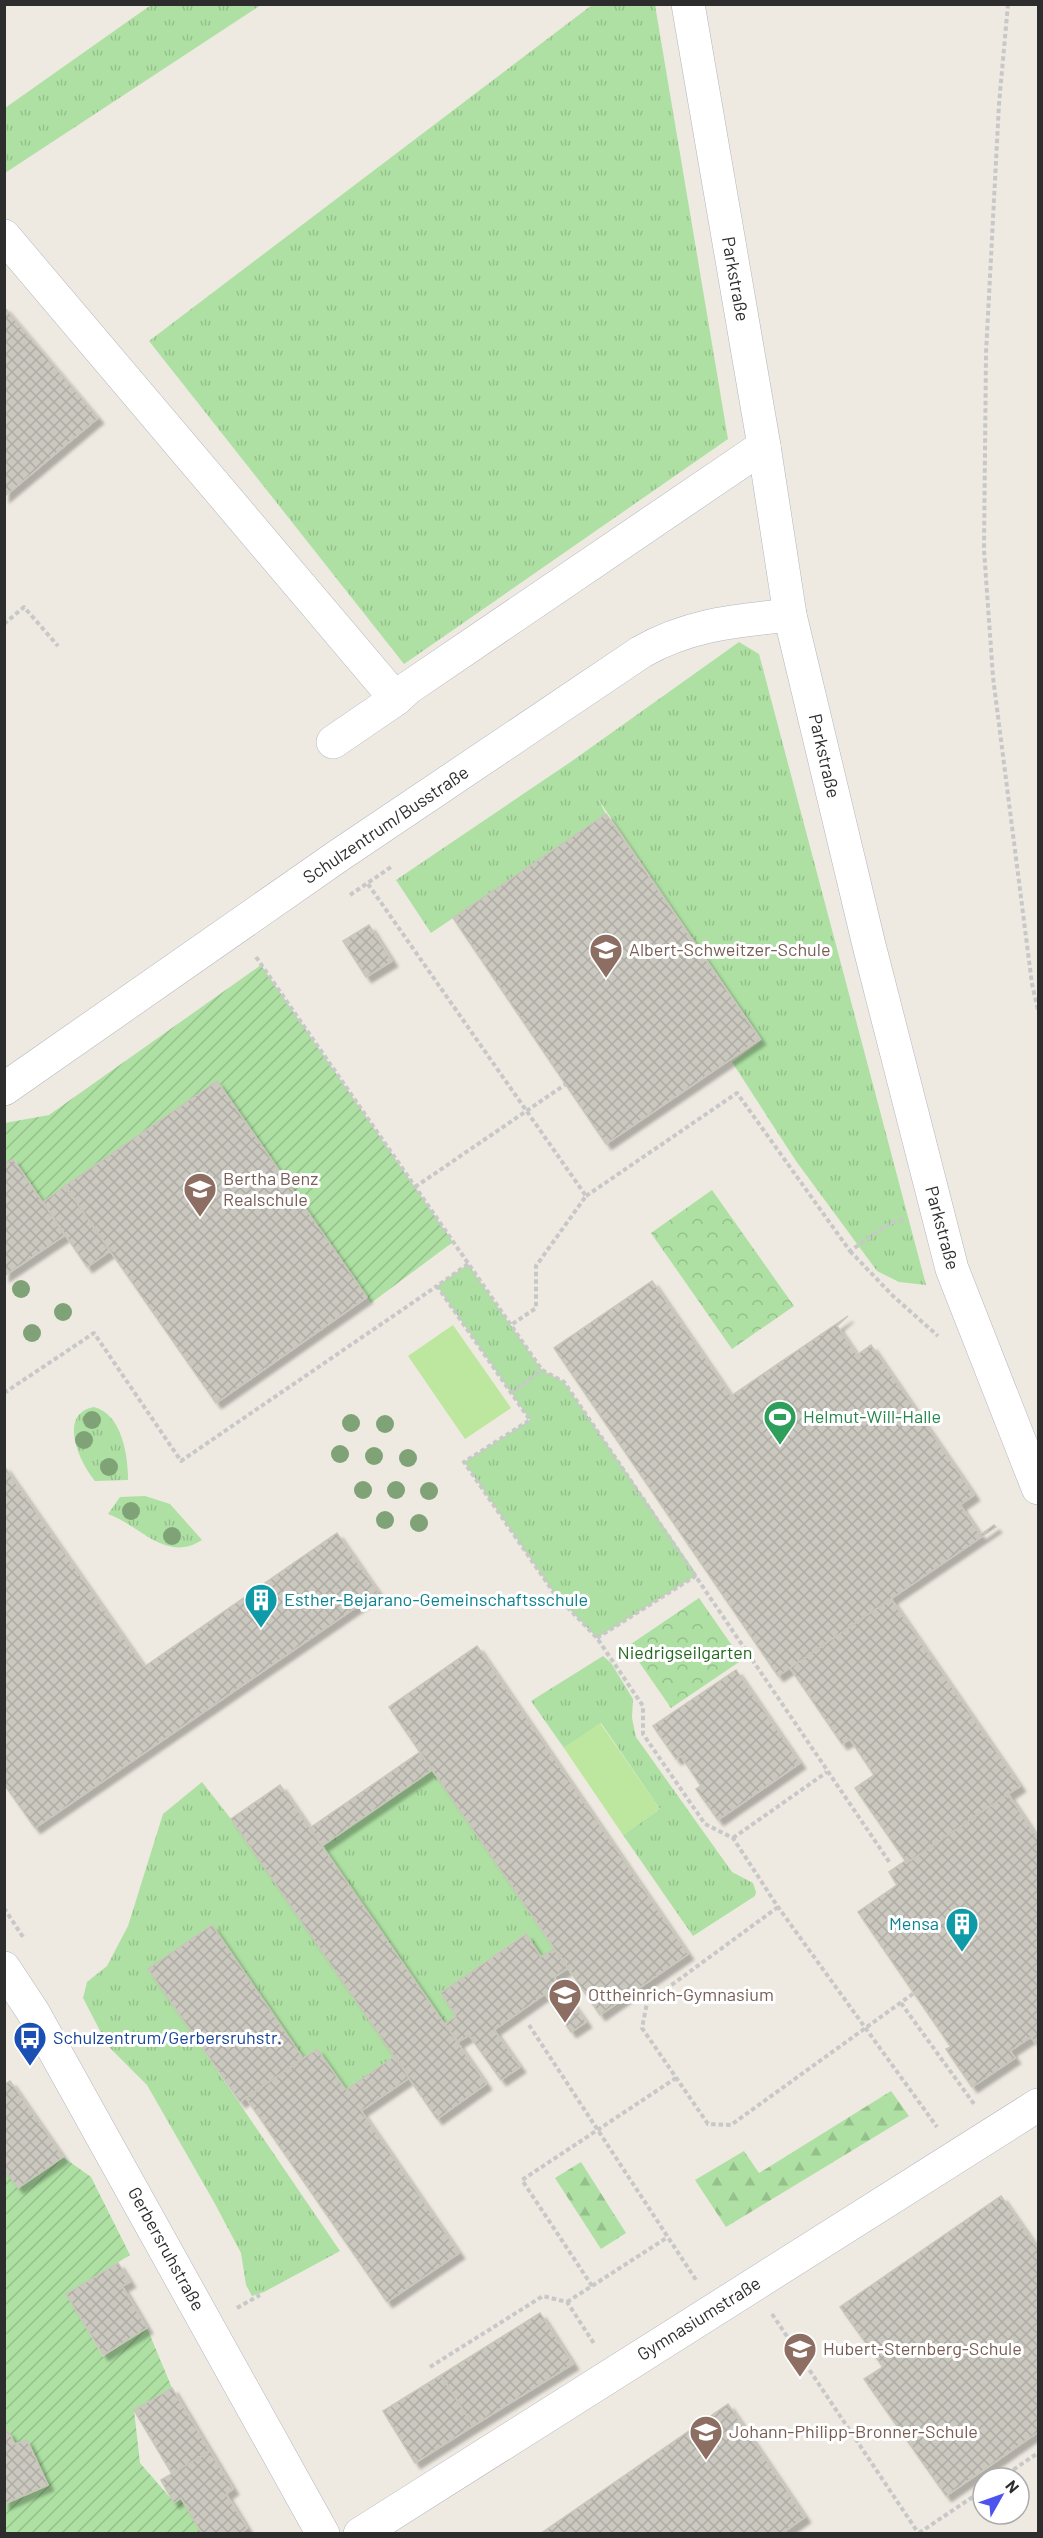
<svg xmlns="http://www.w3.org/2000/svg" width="1043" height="2538" font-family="Barlow,sans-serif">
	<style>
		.grass { fill: url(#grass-tufts) }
		.forest { fill: url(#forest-firs) }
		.park { fill: url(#park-crowns) }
		.garden { fill: url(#garden-furrows) }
		.pitch { fill: #bde69e }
		.building { fill: url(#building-cross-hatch); stroke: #c9c6ba; stroke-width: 1.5; filter: url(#shadow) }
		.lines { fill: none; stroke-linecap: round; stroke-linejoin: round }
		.minor-casing { stroke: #b4b5bf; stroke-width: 34 }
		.path { stroke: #c8c8c8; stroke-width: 4; stroke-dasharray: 4.5 3; stroke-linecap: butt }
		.minor { stroke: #fff; stroke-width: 33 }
		.tree { fill: #7fa277 }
		.labels { text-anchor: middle; stroke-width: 6; stroke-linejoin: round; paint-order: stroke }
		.street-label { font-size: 18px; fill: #2d2d2d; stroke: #fff }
		.education-label { font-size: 18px; fill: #785e54; stroke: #fff; text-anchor: start }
		.leisure-label { font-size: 18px; fill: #27864d; stroke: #fff; text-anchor: start }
		.culture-label { font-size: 18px; fill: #0d838f; stroke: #fff; text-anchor: start }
		.park-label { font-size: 18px; fill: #246720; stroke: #fff }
		.transit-label { font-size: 18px; fill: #164399; stroke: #fff; text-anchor: start }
	</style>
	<defs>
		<pattern id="grass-tufts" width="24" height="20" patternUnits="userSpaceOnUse" patternTransform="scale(1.5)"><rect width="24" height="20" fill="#ade0a2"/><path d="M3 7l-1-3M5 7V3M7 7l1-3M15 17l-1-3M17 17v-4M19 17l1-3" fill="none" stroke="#95c08c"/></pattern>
		<pattern id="forest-firs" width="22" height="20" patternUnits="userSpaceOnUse" patternTransform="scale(1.5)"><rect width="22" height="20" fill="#ade0a2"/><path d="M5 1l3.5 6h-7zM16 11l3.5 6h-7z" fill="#95c08c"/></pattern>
		<pattern id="park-crowns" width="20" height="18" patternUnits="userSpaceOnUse" patternTransform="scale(1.5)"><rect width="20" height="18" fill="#ade0a2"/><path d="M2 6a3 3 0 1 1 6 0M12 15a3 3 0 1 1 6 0" fill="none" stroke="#95c08c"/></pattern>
		<pattern id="garden-furrows" width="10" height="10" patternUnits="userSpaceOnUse" patternTransform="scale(1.5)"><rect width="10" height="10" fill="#ade0a2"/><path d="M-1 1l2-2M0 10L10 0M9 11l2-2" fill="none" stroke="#95c08c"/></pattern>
		<pattern id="building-cross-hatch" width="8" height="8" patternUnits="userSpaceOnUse" patternTransform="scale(1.5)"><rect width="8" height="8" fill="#cac8bf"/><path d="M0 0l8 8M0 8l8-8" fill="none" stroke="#aeaca4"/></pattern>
		<filter id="shadow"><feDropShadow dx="5.5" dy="5.5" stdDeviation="1.5" flood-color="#0004"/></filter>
	</defs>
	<rect width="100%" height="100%" fill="#eeeae1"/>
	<!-- grass -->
	<g class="grass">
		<path d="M151,5H261L5,173V108Z"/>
		<path d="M592,5H655L728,439L404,664L149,341Z"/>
		<path d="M739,642L759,654L926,1285L899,1282L877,1271L796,1161L732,1062L762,1040L598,799L606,814L431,933L396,880L572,761Z"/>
		<path d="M468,1264L542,1370L564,1382L697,1575L597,1638L554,1593L464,1462L530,1420L437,1286Z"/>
		<path d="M94,1407C122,1414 128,1456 128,1480L95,1481C81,1465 56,1414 94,1407Z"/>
		<path d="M145,1496L170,1504L202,1540C166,1563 141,1526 108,1514L120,1497Z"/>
		<path d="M603,1656L611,1663L633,1699L632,1718L636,1737L732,1872L753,1883L756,1892L755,1896L693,1936L623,1835L660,1809L601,1723L564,1748L531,1701Z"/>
		<path d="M432,1770L554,1949L541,1957L525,1934L441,1993L456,2016L445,2024L322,1846Z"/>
		<path d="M202,1782L231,1819L395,2056L346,2090L317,2049L303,2058L212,1925L148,1969L340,2251L264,2292L252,2296L246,2285L241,2253L214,2202L147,2085L108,2046L83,1998L87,1982L107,1966L128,1926L163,1814Z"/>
	</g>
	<!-- forest -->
	<g class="forest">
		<path d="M891,2091L909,2116L726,2227L695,2180L744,2151L759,2173Z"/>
		<path d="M581,2162L626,2233L601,2249L555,2178Z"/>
	</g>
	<!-- park -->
	<g class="park">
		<path d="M712,1190L794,1306L732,1349L651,1233Z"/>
		<path d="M699,1598L742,1660L671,1708L628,1646Z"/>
	</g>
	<!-- garden -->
	<g class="garden">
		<path d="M261,965L453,1242L371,1303L217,1081L43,1202L14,1159L5,1165V1123L49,1115Z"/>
		<path d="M63,2157L91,2177L130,2255L66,2294L103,2357L147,2328L172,2388L134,2410L140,2463L174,2502L181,2498L202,2533H5L4,2169L18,2188Z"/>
	</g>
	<!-- pitch -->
	<g class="pitch">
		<path d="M453,1325L511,1408L465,1439L408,1356Z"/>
		<path d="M600,1723L660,1809L623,1835L564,1748Z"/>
	</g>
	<!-- building -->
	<g class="building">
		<path d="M4,307L98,418L4,497Z"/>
		<path d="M606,814L760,1039L606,1144L453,918Z"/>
		<path d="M369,925L392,961L366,977L343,941Z"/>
		<path d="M217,1081L367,1297L216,1403L65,1186Z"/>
		<path d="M13,1159L65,1235L4,1276V1165Z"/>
		<path d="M65,1186L110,1251L87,1267L43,1202Z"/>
		<path d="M652,1281L731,1396L848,1316L837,1326L857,1355L871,1345L974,1495L960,1505L980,1535L994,1525L996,1527L778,1676L554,1348Z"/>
		<path d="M4,1466L144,1667L337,1533L378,1592L35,1828L4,1784Z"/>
		<path d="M891,1599L1020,1786L907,1863L855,1788L874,1775L850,1739L842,1744L790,1668Z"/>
		<path d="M477,1646L688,1954L600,2015L389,1707Z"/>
		<path d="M736,1670L800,1763L718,1820L696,1789L701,1786L681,1756L676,1759L653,1726Z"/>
		<path d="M420,1752L432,1770L322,1846L310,1828Z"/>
		<path d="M280,1785L486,2084L437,2119L231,1819Z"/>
		<path d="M1008,1794L1038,1839V2042L1036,2044L1031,2037L1010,2051L1015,2058L972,2087L946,2049L951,2047L858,1912L897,1885L889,1872L905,1861L907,1863Z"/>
		<path d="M212,1925L303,2058L240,2102L148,1969Z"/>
		<path d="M526,1934L541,1957L554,1949L568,1968L554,1977L586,2022L571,2032L545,1994L494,2030L520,2067L501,2080L469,2035L458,2042L445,2024L456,2016L441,1993Z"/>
		<path d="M317,2049L346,2090L395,2056L409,2078L361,2111L459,2253L387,2302L246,2098Z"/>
		<path d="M10,2081L63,2157L18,2188L4,2169V2085Z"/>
		<path d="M1001,2196L1038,2249V2432L946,2496L864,2379L883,2367L840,2307Z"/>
		<path d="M118,2263L130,2282L122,2286L147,2328L103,2355L66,2294Z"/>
		<path d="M540,2313L573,2364L473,2426L441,2375Z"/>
		<path d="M441,2375L473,2426L415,2463L383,2411Z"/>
		<path d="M172,2388L210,2451L172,2474L134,2410Z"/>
		<path d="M728,2404L805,2517L781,2534H540Z"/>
		<path d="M8,2431L15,2444L27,2440L48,2485L4,2504V2432Z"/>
		<path d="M210,2451L233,2489L226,2494L247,2528L239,2534H202L181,2498L174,2503L161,2480Z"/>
	</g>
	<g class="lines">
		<!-- minor casing -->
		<g class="minor-casing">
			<g id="minor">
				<path d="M688,4L764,446L790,615L869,945L952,1269L1038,1488"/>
				<path d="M4,236L396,699L408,688L764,446"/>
				<path d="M333,742L396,699"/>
				<path d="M4,1089L338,856L641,652C690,624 736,621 790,615"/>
				<path d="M4,1968L33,2012L323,2534"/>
				<path d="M360,2534L1038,2105"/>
			</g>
		</g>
		<!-- path -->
		<g class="path">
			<path d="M1008,4L999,104L986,353L984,550L993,677L1032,984L1038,1010"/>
			<path d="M4,624L24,607L58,646"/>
			<path d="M368,884L586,1196L536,1266V1308L511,1325"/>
			<path d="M350,895L391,867"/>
			<path d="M256,957L542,1370L564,1382L890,1863"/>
			<path d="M415,1187L566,1084"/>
			<path d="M586,1196L737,1093L850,1251L890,1223L904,1220"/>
			<path d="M850,1251L892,1295L938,1336"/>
			<path d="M468,1264L437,1286L530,1420L464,1462L554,1593L597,1638L643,1706V1734L705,1824L733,1838L778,1907L937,2127"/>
			<path d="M4,1393L94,1333L181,1461L437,1286"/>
			<path d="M511,1393L542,1370"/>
			<path d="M597,1638L697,1575"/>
			<path d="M733,1838L827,1772"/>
			<path d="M778,1907L647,2003L642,2028L708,2124L731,2125L914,1993"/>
			<path d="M4,1908L23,1937"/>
			<path d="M901,2003L974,2104"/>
			<path d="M529,2025L696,2280"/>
			<path d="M592,2286L522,2180L676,2078"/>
			<path d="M567,2302L668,2237"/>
			<path d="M237,2308L260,2295"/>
			<path d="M772,2314L919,2534"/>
			<path d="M430,2367L543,2296L567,2302L595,2345"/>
			<path d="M1001,2478L1038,2453"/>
			<path d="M919,2533L983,2490"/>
		</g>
		<!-- minor -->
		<use href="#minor" class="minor"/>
	</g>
	<!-- trees -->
	<g class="tree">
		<circle cx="21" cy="1289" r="9"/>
		<circle cx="63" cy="1312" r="9"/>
		<circle cx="32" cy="1333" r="9"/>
		<circle cx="92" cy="1420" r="9"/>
		<circle cx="351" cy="1423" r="9"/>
		<circle cx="385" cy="1424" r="9"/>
		<circle cx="84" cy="1440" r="9"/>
		<circle cx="340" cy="1454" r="9"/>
		<circle cx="374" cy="1456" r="9"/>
		<circle cx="408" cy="1458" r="9"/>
		<circle cx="109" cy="1467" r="9"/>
		<circle cx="363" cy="1490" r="9"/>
		<circle cx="396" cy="1490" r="9"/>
		<circle cx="429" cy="1491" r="9"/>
		<circle cx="131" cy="1511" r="9"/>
		<circle cx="385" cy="1520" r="9"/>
		<circle cx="419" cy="1523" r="9"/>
		<circle cx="172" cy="1536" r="9"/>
	</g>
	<!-- icons -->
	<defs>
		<g id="school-pin" transform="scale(1.725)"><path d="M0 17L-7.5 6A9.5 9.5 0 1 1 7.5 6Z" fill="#8d6e63" stroke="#fff"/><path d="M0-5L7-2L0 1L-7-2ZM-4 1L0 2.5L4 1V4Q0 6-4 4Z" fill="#fff"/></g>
		<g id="stadium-pin" transform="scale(1.725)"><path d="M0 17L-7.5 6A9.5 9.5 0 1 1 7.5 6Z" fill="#2e9e5b" stroke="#fff"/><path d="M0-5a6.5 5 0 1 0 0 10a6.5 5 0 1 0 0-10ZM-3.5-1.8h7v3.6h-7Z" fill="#fff"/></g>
		<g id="building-pin" transform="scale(1.725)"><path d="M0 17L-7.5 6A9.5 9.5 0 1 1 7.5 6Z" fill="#0f9aa8" stroke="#fff"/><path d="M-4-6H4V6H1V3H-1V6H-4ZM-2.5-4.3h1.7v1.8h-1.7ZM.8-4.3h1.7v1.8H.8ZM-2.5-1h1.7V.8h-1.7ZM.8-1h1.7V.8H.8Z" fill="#fff"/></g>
		<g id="bus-pin" transform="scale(1.725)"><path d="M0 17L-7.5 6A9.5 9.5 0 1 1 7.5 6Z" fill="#1a4fb4" stroke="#fff"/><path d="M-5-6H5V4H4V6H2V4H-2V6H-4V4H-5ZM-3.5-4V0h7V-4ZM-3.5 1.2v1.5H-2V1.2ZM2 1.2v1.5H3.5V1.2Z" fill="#fff"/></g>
	</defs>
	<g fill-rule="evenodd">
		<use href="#school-pin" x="606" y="950"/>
		<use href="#school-pin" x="200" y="1189"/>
		<use href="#stadium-pin" x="780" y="1417"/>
		<use href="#building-pin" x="261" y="1600"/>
		<use href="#building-pin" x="962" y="1924"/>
		<use href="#school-pin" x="565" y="1995"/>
		<use href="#bus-pin" x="30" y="2038"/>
		<use href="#school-pin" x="800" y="2349"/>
		<use href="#school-pin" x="706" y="2432"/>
	</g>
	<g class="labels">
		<!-- street labels -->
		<g class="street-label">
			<text transform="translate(735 279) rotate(80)" y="6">Parkstraße</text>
			<text transform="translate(824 756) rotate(77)" y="6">Parkstraße</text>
			<text transform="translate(386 825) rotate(-34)" y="6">Schulzentrum/Busstraße</text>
			<text transform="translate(942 1228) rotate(75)" y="6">Parkstraße</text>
			<text transform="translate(166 2249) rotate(61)" y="6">Gerbersruhstraße</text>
			<text transform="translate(699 2319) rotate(-32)" y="6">Gymnasiumstraße</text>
		</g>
		<!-- education labels -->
		<g class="education-label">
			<text x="629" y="956">Albert-Schweitzer-Schule</text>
			<text x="223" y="1185">Bertha Benz<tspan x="223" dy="21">Realschule</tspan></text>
			<text x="588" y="2001">Ottheinrich-Gymnasium</text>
			<text x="823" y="2355">Hubert-Sternberg-Schule</text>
			<text x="729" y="2438">Johann-Philipp-Bronner-Schule</text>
		</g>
		<!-- leisure labels -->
		<g class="leisure-label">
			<text x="803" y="1423">Helmut-Will-Halle</text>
		</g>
		<!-- culture labels -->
		<g class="culture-label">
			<text x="284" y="1606">Esther-Bejarano-Gemeinschaftsschule</text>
			<text x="939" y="1930" text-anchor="end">Mensa</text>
		</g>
		<!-- park labels -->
		<g class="park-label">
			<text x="685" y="1659">Niedrigseilgarten</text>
		</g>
		<!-- transit labels -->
		<g class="transit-label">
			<text x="53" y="2044">Schulzentrum/Gerbersruhstr.</text>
		</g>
	</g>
	<!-- border -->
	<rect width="1043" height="2538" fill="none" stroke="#2d2d2d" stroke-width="12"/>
	<!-- north arrow -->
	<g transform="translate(1001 2496) rotate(50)"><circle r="28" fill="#ffffff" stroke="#ababab" stroke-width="1.5"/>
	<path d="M0-4.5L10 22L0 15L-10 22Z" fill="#4d53ee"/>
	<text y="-9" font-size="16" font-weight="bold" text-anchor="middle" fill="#2d2d2d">N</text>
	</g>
</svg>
